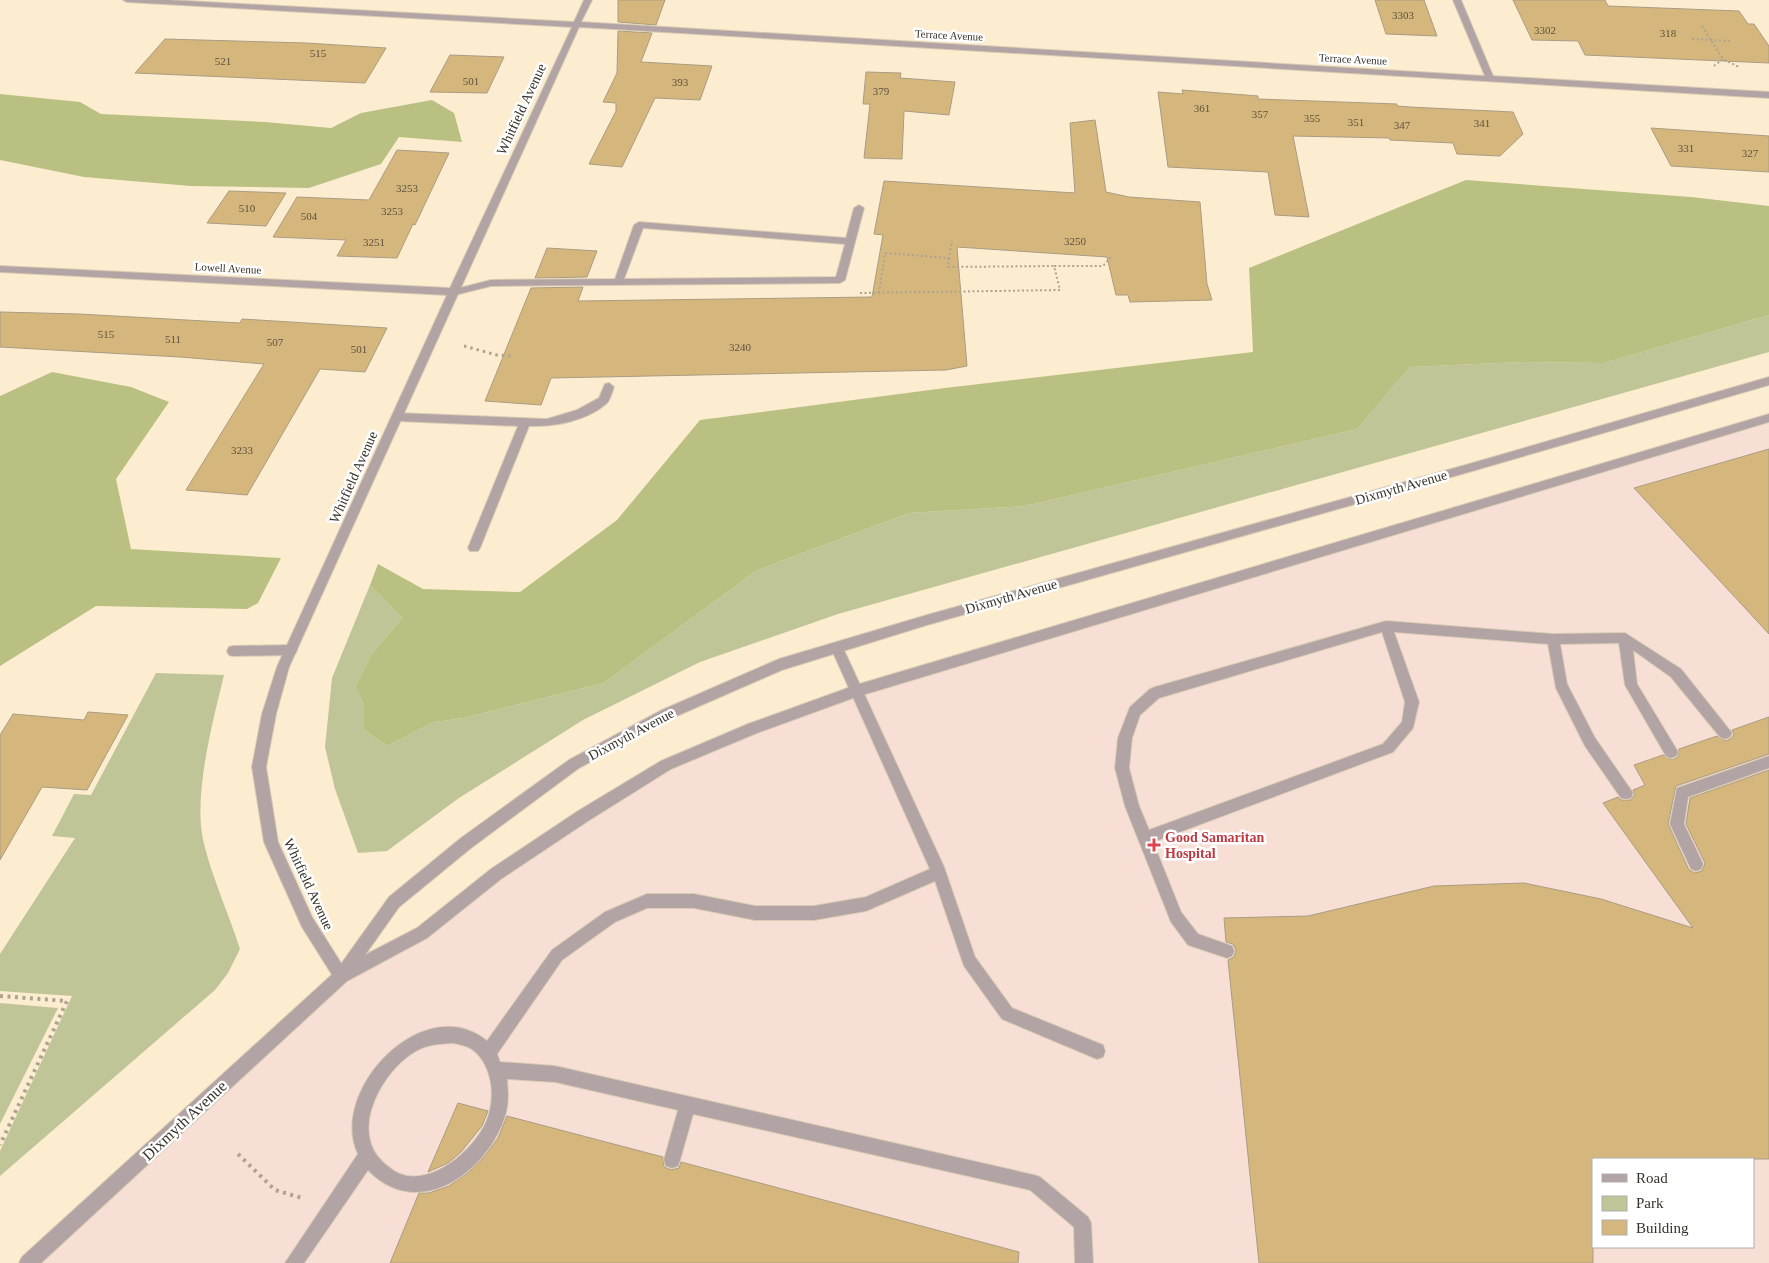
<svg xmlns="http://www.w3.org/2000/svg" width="1769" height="1263" font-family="'Times New Roman',serif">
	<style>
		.medical { fill: #f7dfd5; fill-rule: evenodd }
		.green { fill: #c0c597 }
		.forest { fill: #b9c081 }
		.building { fill: #d5b77d; stroke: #aa9c82 }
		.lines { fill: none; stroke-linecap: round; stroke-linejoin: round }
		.service-casing { stroke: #d9cbb2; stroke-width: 2 }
		.minor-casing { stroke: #d9cbb2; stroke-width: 2 }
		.tertiary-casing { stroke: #d9cbb2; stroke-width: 2 }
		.path-far2 { stroke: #aea38e; stroke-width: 2; stroke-dasharray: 2 2.5; stroke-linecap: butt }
		.path-far1 { stroke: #aea38e; stroke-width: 3; stroke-dasharray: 2.5 4; stroke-linecap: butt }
		.path { stroke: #aea38e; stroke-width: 4; stroke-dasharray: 3 4.5; stroke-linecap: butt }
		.service { fill: #b2a3a5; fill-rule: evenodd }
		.minor { fill: #b2a3a5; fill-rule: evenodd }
		.tertiary { fill: #b2a3a5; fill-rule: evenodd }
		.health-dot { fill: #e0444e; stroke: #fff; stroke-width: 2 }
		.labels { text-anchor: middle; stroke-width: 5; stroke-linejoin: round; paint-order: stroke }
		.number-label { font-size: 11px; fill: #5e523c }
		.far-street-label { font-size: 11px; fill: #373127; stroke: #fff }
		.street-label { font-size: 14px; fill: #373127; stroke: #fff }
		.health-label { font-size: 14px; font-weight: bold; fill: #be3a42; stroke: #fff; text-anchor: start }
		.near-street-label { font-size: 16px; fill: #373127; stroke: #fff }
	</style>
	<rect width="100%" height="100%" fill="#fcedd1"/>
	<!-- medical -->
	<path class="medical" d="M1769,418V1263H28L341,976L422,933L666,765L753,728ZM1593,1159H1753V1247H1593Z"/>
	<!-- green -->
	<g class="green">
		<path d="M1769,315V352L838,614L700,662L583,720L459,798L387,851L358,853L335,789L325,747L332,678L370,585L402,618L371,655L355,687L364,705V730L387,746L434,722L464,718L604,683L757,570L909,513L1025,506L1357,429L1410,367L1521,362L1604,363Z"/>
		<path d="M156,673L224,675C213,721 192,798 204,844C213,880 229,914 240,949L228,973L215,990L0,1176V1151L72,996L0,991V954L75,838L52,836L74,794L91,795Z"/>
		<path d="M0,1003L58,1008L0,1124Z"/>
	</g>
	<!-- forest -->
	<g class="forest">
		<path d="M0,94L80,102L101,114L265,122L331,128L361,113L432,100L454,113L462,142L399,137L381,164L309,188L191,186L84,177L0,160Z"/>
		<path d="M1466,180L1691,197L1769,206V315L1604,363L1521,362L1410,367L1357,429L1025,506L909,513L757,570L604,683L464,718L434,722L387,746L364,730V705L355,687L371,655L402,618L370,585L378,564L423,589L520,592L617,520L700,420L945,388L1253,352L1249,268Z"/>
		<path d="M52,372L131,387L169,402L116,479L131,549L281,558L258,603L247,609L96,606L0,666V396Z"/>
	</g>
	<!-- building -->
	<g class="building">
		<path d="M618,0H665L656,25L618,22Z"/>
		<path d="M1375,0H1424L1437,36L1386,34Z"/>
		<path d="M1513,0H1605L1608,6L1739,11L1748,24H1754L1769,46V63L1585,55L1578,41L1532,40Z"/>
		<path d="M618,31L652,33L641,62L712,66L700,100L655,98L622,167L589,164L616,111V103L603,102L617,73Z"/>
		<path d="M165,39L306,43L386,48L365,83L135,73Z"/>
		<path d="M450,55L504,57L487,93L430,92Z"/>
		<path d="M866,72L901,73L900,78L955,82L949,115L904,111L902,159L864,158L870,104H863Z"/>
		<path d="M1182,90L1258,96V99L1397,104V106L1410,107L1513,112L1523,134L1500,156L1457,154L1453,143L1390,140L1389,138L1293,136L1309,217L1275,215L1268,172L1168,167L1158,92L1183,94Z"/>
		<path d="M1095,120L1106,192L1129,197L1200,202L1207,284L1212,300L1130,302L1128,295H1116L1107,257L957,247L967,366L946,370L551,378L541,405L485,401L531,288L583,287L578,301L872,297L883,235L874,234L884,181L1075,193L1070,123Z"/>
		<path d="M1651,128L1769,136V172L1671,166Z"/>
		<path d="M397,150L449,153L415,225L413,224L397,258L337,256L346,240L273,237L297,197L369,200Z"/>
		<path d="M229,191L286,193L266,226L207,223Z"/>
		<path d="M547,248L597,251L587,277L535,278Z"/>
		<path d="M0,312L79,314L240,323L242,319L387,328L365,372L320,369L247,495L186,490L264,364L180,357L0,347Z"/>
		<path d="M1769,449V634L1634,488Z"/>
		<path d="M88,712L128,715L87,790L42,787L0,860V735L13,714L84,720Z"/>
		<path d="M1769,717V754L1676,786L1668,824L1689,870L1695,873L1702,871L1705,863L1686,824L1690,798L1769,770V1159H1593V1263H1259L1228,960L1234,957L1236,950L1233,944L1226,942L1224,918L1308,916L1434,886L1524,883L1601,899L1693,928L1603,803L1618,797L1621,800H1631L1635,794L1633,790L1645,785L1634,765L1663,755L1672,760L1678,757L1679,749L1717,736L1726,741L1732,738L1734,734L1732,730Z"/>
		<path d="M458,1103L488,1111L482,1126L461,1152L448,1163L428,1172Z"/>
		<path d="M507,1116L663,1157L664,1167L671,1170L679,1168L681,1162L1019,1252L1018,1263H390L419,1193H429L449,1186L468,1173L484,1157L498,1138Z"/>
	</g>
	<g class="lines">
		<!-- service casing -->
		<g class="service-casing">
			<g id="service">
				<path d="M859,205L864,208L845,280L840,283L491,286L455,295L450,292L452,290L491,280L615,279L634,225L639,222L846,238L854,208ZM643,228L845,244L836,277L624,279Z"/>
				<path d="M609,383L614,387C612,392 610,401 606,404C586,421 554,427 529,426L480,548L478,551H470L468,548L518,426L397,421L392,417L397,413L547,419L577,410L599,398L605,384Z"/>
				<path d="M1386,621L1553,634L1625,633L1681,669L1732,733L1730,737L1725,739L1720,737L1671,677L1633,650L1637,684L1678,752L1676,756L1671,758L1666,756L1625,685L1619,643L1560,644L1567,684L1595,738L1633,793L1631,798L1626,799L1621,798L1585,746L1556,688L1548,644L1394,632L1419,702L1413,728L1393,752L1153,842L1181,912L1198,934L1232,946L1234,951L1232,956L1227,958L1188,945L1171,922L1125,806L1115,768L1118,738L1130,707L1150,689L1155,687ZM1382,632L1405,702L1402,722L1383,744L1149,830L1139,806L1129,768L1132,738L1140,715L1159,698Z"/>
				<path d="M837,643L841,644L843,648L944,867L975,957L1012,1008L1103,1045L1105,1051L1103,1057L1097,1059L1002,1019L964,966L935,881L866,911L814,920H755L694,908H647L615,922L562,960L497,1054L500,1062L555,1066L1034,1175L1040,1177L1088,1217L1091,1223L1093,1263H1075L1074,1227L1030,1190L693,1114L680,1160L678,1166L672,1168L666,1166L664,1160L678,1110L555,1082L507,1079C508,1091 509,1104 505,1116C487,1173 418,1222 368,1170L304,1263H285L358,1154C328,1091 424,989 487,1041L552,950L605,912L647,894H694L755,906H814L866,897L930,869L831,648L833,644ZM453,1043C458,1044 463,1045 468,1047C477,1051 484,1061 487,1069C493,1084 493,1099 489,1114C480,1148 424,1196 390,1168C382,1162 374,1154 371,1144C360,1111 388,1067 416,1051C427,1044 441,1044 453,1043Z"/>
				<path d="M291,645L295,646L297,650L295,654L291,655L233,656L229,655L227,651L229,647L233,646Z"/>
				<path d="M1769,756V768L1688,797L1684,824L1703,864L1701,869L1696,871L1691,869L1670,824L1677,788Z"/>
			</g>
		</g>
		<!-- minor casing -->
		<g class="minor-casing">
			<path id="minor" d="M123,0H169L574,22L584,0H592L581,22L1485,76L1453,0H1461L1493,76L1769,92V98L579,27L289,667L276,714L266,767L278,842L312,917L346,971L349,976L346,981L341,984L336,981L302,927L264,842L252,767L262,714L277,667L447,295L0,272V266L450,288L572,27L127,2Z"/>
		</g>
		<!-- tertiary casing -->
		<g class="tertiary-casing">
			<path id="tertiary" d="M1769,377V385L1469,472L927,625L782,670L672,718L579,768L471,848L399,907L365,955L417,928L491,869L578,811L661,761L748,724L856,685L1769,414V422L856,697L757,733L671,769L588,821L501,879L427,938L347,981L41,1263H19L22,1257L336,971L389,897L461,838L569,760L662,710L779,659L927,615L1469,464Z"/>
		</g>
		<!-- path-far2 -->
		<g class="path-far2">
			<path d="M1702,26L1723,59L1739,67"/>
			<path d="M1692,39L1731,41"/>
			<path d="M1714,66L1723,59"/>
			<path d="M949,258L948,267L1054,266"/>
			<path d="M860,293L1060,290L1054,266H1103L1111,257"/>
			<path d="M879,293L885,253L949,258L952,241"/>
		</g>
		<!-- path-far1 -->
		<path class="path-far1" d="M464,346L497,355L511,356"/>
		<!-- path -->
		<g class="path">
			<path d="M0,996L67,1001L0,1145"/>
			<path d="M238,1154L275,1190L302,1198"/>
		</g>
		<!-- service -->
		<use href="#service" class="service"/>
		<!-- minor -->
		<use href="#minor" class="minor"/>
		<!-- tertiary -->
		<use href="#tertiary" class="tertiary"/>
	</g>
	<!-- markers -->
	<path class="health-dot" d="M1151.5 837.5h5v5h5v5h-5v5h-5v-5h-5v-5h5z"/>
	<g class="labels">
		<!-- number labels -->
		<g class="number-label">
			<text x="1403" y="19">3303</text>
			<text x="1545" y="34">3302</text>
			<text x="1668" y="37">318</text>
			<text x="318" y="57">515</text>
			<text x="223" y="65">521</text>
			<text x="471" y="85">501</text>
			<text x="680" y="86">393</text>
			<text x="881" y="95">379</text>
			<text x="1202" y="112">361</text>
			<text x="1260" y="118">357</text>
			<text x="1312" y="122">355</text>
			<text x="1356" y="126">351</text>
			<text x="1482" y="127">341</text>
			<text x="1402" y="129">347</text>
			<text x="1686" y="152">331</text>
			<text x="1750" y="157">327</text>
			<text x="407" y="192">3253</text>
			<text x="247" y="212">510</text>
			<text x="392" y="215">3253</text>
			<text x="309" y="220">504</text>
			<text x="1075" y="245">3250</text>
			<text x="374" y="246">3251</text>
			<text x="106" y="338">515</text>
			<text x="173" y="343">511</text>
			<text x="275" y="346">507</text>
			<text x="740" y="351">3240</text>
			<text x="359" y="353">501</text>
			<text x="242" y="454">3233</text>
		</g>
		<!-- far-street labels -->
		<g class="far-street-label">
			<text transform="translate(949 35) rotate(3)" y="4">Terrace Avenue</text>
			<text transform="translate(1353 59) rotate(3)" y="4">Terrace Avenue</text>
			<text transform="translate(228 268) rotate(3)" y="4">Lowell Avenue</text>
		</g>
		<!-- street labels -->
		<g class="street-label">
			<text transform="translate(521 109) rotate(-65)" y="5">Whitfield Avenue</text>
			<text transform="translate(353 477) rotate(-66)" y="5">Whitfield Avenue</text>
			<text transform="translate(1401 487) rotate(-16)" y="5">Dixmyth Avenue</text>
			<text transform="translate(1011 596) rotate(-16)" y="5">Dixmyth Avenue</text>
			<text transform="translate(631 734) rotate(-28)" y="5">Dixmyth Avenue</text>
			<text transform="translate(309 884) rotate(65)" y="5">Whitfield Avenue</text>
		</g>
		<!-- health labels -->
		<g class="health-label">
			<text x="1165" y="842">Good Samaritan<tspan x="1165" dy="16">Hospital</tspan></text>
		</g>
		<!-- near-street labels -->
		<g class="near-street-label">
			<text transform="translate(184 1120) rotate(-43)" y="6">Dixmyth Avenue</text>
		</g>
	</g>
	<!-- legend -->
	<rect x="1592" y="1158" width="162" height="90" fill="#ffffff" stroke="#afada9"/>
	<rect x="1602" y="1174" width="25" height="8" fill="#b2a3a5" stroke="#afada9"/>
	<text x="1636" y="1183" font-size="15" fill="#373127">Road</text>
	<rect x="1602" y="1196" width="25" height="15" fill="#c0c597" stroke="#afada9"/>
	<text x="1636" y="1208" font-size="15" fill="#373127">Park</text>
	<rect x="1602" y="1220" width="25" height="15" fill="#d5b77d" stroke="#afada9"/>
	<text x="1636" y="1233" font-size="15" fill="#373127">Building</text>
</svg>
